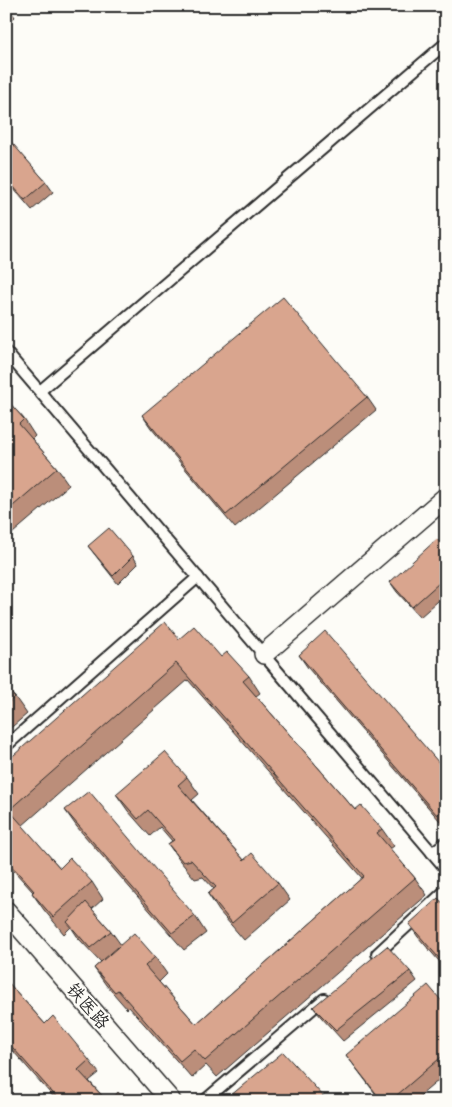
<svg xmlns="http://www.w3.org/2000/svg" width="452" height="1107" font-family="Mynerve,'LXGW WenKai TC',sans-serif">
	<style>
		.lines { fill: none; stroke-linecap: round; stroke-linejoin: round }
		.service-casing { stroke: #2b2b2b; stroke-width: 14 }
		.minor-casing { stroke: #2b2b2b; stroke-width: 22 }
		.service { stroke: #fdfcf7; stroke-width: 10 }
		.minor { stroke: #fdfcf7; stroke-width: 19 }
		.wall { fill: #bb8e7a; stroke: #2b2b2b; fill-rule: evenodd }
		.building { fill: #d9a58e; stroke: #2b2b2b }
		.labels { text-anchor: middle; stroke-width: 4; stroke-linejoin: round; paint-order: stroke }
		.street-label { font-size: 18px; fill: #2b2b2b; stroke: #fdfcf7 }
	</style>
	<rect width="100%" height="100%" fill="#fdfcf7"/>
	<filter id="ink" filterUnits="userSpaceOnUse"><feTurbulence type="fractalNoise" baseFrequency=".02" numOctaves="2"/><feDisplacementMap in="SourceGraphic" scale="10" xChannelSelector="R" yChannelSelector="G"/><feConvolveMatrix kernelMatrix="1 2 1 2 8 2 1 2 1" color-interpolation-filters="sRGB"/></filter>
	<g filter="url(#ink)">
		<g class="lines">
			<!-- service casing -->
			<g class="service-casing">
				<g id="service">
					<path d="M6,352L446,869"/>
					<path d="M40,391L446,43"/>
					<path d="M6,746L198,577"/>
					<path d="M432,853L446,842"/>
					<path d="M377,954L446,890"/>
					<path d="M204,1101L324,999"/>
				</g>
			</g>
			<!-- minor casing -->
			<g class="minor-casing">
				<g id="minor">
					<path d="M264,654L446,497"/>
					<path d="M6,911L171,1101"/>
				</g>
			</g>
			<!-- service -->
			<use href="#service" class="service"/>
			<!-- minor -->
			<use href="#minor" class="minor"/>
		</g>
		<!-- wall -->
		<g class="wall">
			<path d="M6,6H7L15,17L6,24Z"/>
			<path d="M6,137L46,182L53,192L32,210L6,180Z"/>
			<path d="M367,397L376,410L235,528L151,428L142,415Z"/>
			<path d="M6,399L24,419L35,436L32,439L57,468L69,485L6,539Z"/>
			<path d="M88,546L133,556L138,564L118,584Z"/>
			<path d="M446,549V594L420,617L397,592L390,582Z"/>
			<path d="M179,639L221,657L249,676L260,693L256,696L355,810L382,829L394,846L390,849L415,878L427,895L217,1077L206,1065L192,1078L129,1007L127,1009L106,985L94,968L101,962L79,939L71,927L64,934L44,910L32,893L33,892L6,862V762ZM188,680L362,878L196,1024L159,982L167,974L155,957L121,945L111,931L92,909L103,899L92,882L60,868L22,826Z"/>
			<path d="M299,655L446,771V828L308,668Z"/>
			<path d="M6,688L15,697L27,714L6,732Z"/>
			<path d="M187,777L199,794L192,800L244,860L278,883L290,900L244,940L219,911L208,894L214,889L203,877L195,879L180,861L168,844L172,841L160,827L150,836L128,811L116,794Z"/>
			<path d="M65,810L195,916L206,933L184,950L77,827Z"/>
			<path d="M446,907V969L418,937L409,924Z"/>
			<path d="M410,971L417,981L343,1041L321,1017L313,1007Z"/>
			<path d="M6,980L45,1024L89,1060L99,1073L89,1081L107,1101H57L6,1043Z"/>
			<path d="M446,1006V1074L414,1101H381L346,1055Z"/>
		</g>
		<!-- building -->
		<g class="building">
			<path d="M6,137H7L46,182L25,200L6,178Z"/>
			<path d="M283,297L367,397L226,515L142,415Z"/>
			<path d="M6,399L24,419L19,424L57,468L6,512Z"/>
			<path d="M109,528L133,556L113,576L88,546Z"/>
			<path d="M437,539L446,549V591L439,583L412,607L390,582Z"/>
			<path d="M165,622L179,639L194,626L221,657L227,652L249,676L243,681L355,810L361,805L382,829L377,833L415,878L205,1061L194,1049L180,1061L118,990L115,992L94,968L134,933L155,957L145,966L196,1024L364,876L176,663L9,810L60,868L70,858L92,882L53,917L32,893L34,891L6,859V762Z"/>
			<path d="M325,631L446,771V807L437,815L299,655Z"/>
			<path d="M6,688L15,697L6,705Z"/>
			<path d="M165,752L187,777L178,785L244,860L252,853L278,883L232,923L208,894L216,887L191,860L183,862L168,844L174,840L148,810L138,819L116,794Z"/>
			<path d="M89,791L195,916L172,933L65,810Z"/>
			<path d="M438,898L446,907V966L409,924Z"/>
			<path d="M86,902L111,931L90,948L67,922Z"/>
			<path d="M387,946L410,971L336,1030L313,1007Z"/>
			<path d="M6,980L45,1024L53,1016L89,1060L78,1070L107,1101H60L6,1040Z"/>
			<path d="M428,985L446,1006V1053L390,1101H382L346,1055Z"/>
			<path d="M283,1052L325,1098L322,1101H224Z"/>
			<path d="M118,1092L125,1101H111Z"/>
		</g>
	</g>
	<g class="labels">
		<!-- street labels -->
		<g class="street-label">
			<text transform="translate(88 1006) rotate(49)" y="6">铁医路</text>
		</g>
	</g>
	<!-- margin -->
	<rect width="452" height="1107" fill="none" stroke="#fdfcf7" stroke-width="25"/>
	<rect x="12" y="12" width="427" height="1082" fill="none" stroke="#2b2b2b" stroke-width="2" filter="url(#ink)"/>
</svg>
